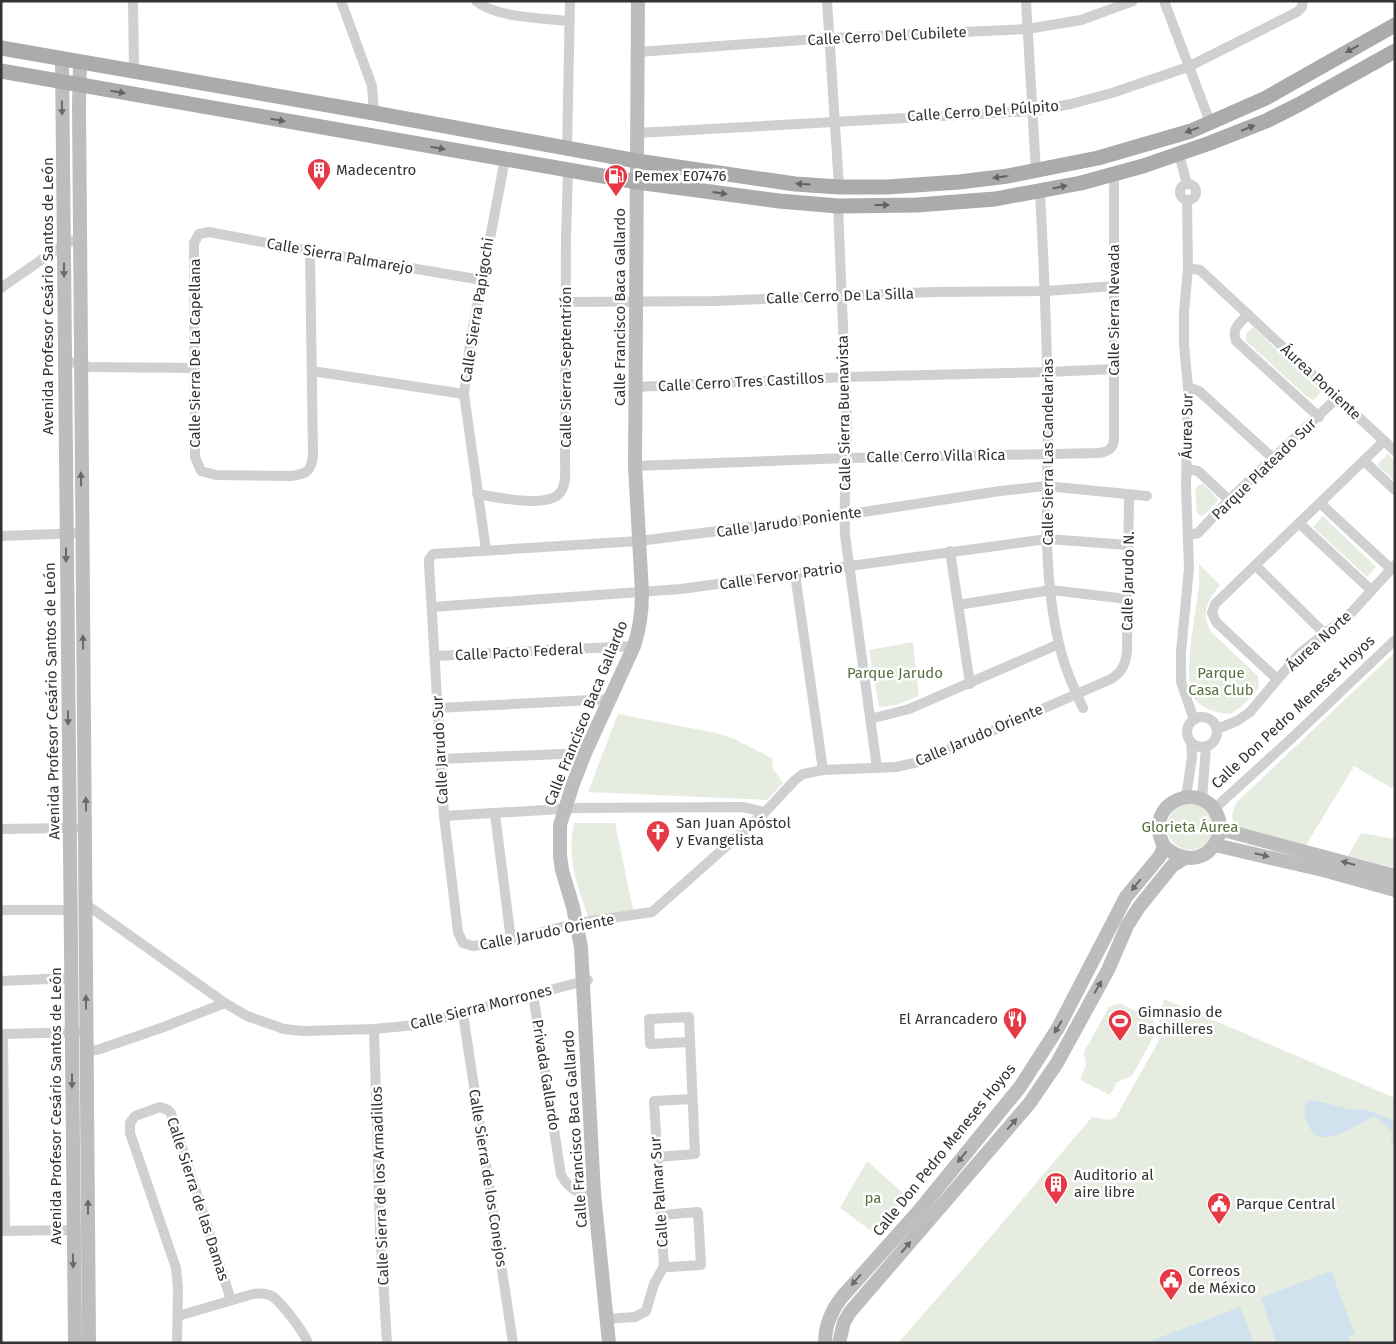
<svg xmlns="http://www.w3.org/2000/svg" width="1396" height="1344" font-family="'Fira Sans',sans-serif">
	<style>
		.green { fill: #e6ecdf }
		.water { fill: #cfe2ee }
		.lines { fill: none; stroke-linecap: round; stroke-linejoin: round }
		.street { stroke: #d0d0d0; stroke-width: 10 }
		.secondary { stroke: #bdbdbd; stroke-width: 14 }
		.primary { stroke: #ababab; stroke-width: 15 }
		.oneway { fill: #636363 }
		.oneway2 { fill: #6a6a6a }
		.labels { text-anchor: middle; stroke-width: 5; stroke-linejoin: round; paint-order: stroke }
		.street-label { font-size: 15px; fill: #333; stroke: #fff }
		.poi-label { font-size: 15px; fill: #333; stroke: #fff; text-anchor: start }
		.park-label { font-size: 15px; fill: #56703f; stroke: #fff }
	</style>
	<rect width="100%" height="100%" fill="#fff"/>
	<!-- green -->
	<g class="green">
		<path d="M1253,327L1321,392L1314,400L1306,396L1246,341V334Z"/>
		<path d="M1388,454L1395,461V481L1377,465Z"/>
		<path d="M1203,484L1217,498L1218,500L1204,515L1200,516L1197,513L1195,491L1198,485Z"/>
		<path d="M1323,516L1376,567L1367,577L1313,527Z"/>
		<path d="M1199,564L1220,585C1207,602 1201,612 1211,632L1258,676L1259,688L1242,706L1230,714C1217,713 1203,710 1195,699C1181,679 1196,616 1198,591C1200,582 1199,573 1199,564Z"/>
		<path d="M913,642L919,696L896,705L879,707L869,650Z"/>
		<path d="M1395,652V783L1391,788L1354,766L1306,845L1239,827L1233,823L1232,814L1236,803Z"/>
		<path d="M618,714L716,733L732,738L772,758L773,769L783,783L767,800L588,792Z"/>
		<circle cx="1190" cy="827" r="23"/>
		<path d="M574,823H615L634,914L590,921C578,887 566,860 574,823Z"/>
		<path d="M1361,833L1395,839V868L1348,856Z"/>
		<path d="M1164,999L1395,1098V1343H898L976,1254L1092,1117L1110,1120L1116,1117L1162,1035L1159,1020Z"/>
		<path d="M1120,1003L1153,1020L1156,1032L1132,1076L1117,1082L1110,1095L1080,1080L1086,1065L1084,1052L1109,1007Z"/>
		<path d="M867,1161L906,1196L874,1233L840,1208Z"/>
	</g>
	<!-- water -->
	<g class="water">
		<path d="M1313,1100L1347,1109L1367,1110L1395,1121V1145L1390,1142L1393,1133L1379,1119L1373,1117C1356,1123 1319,1155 1308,1124C1305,1116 1302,1108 1308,1101Z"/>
		<path d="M1331,1271L1355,1334L1348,1337L1350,1343L1276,1342L1261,1298Z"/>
		<path d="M1240,1307L1254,1343H1145Z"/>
	</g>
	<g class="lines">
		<!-- street -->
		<g class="street">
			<path d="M133,1L134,71"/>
			<path d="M341,1L372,86L374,113"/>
			<path d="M476,1C496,18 543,18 569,21"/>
			<path d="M827,1L839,187"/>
			<path d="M1026,1L1036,171"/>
			<path d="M1164,1L1210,122"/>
			<path d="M638,52L830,38L1027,29L1081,20L1133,1"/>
			<path d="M637,133L1032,111L1071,104L1112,93L1188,67L1297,12L1302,7L1303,1"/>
			<path d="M567,149L570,1"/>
			<path d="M1179,154L1187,184"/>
			<circle cx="1188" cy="192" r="8"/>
			<path d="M1040,192C1044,266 1047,340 1048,414C1048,490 1041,569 1059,644C1064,666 1073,687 1083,708"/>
			<path d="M1187,200L1188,268L1184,312V345L1188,387L1186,486L1189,568L1181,652V682L1194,720"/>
			<path d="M838,206L847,423C848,461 843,498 845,535L877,768"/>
			<path d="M310,251L313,456C311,472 306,474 291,476L216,475L201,471L195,457L194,243L199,234L209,232L310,251L482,280"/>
			<path d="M1188,268L1200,270L1395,451"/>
			<path d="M1,288L64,244L79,239"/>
			<path d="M565,302L715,301L934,292L1046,291L1114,286"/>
			<path d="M1248,314C1240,323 1231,328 1236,341L1319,417"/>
			<path d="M65,362L81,363L89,367L195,368"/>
			<path d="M312,371L464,394"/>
			<path d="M636,387L846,377L1048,372L1115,369"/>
			<path d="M1188,387L1199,391L1274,459"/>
			<path d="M1364,461L1395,490"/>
			<path d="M635,466L848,458L1099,453C1108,452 1113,449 1114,440V175"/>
			<path d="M1187,469L1198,471L1229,500"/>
			<path d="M477,494C496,497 545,508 559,494C567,486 565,470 565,460L566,237L568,170"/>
			<path d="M1129,495L1127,652C1125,665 1122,672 1111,679L923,761L896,767L823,770L803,774L795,780L765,812L652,912L577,923L511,940L473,946L463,943L458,932L444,816L429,564V559L433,554L639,541L844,515L1000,491L1046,486L1147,496"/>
			<path d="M1320,503L1391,569"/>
			<path d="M1299,523L1371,590"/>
			<path d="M1189,535L1198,533L1229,500L1337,398"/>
			<path d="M1,536L82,533"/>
			<path d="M486,550L464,394L470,344L505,159"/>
			<path d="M950,551L970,684"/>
			<path d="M1255,565L1324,633"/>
			<path d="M795,574L823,770"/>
			<path d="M958,605L1051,590L1127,599"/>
			<path d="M432,607L681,589L1047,539L1128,545"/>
			<path d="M435,656L634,646"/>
			<path d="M1277,679L1216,622L1212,613L1215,604L1384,441"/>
			<path d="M437,708L610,699"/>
			<circle cx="1202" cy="732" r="15"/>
			<path d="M870,719L909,709L1059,644"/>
			<path d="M1217,729L1237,721L1250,712L1299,654L1352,612L1395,565"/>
			<path d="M440,759L585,753"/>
			<path d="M1186,797L1192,757L1191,743"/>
			<path d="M1202,799L1206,747"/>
			<path d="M1214,809L1293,737L1395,640"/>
			<path d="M495,814L511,940"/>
			<path d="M444,816L577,808L743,807L765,812"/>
			<path d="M1,829L75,828"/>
			<path d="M87,905L225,1003L247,1016L284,1029L303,1031L374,1029L416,1025L436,1020L588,980"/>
			<path d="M1,910H71"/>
			<path d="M1,981L71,978"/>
			<path d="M533,994L561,1175C570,1190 578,1194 594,1193"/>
			<path d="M463,1014L513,1343"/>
			<path d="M374,1029L380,1230L387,1343"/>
			<path d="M1,1034L86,1032"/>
			<path d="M3,1034L5,1231"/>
			<path d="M87,1051L97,1050L161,1028L225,1003"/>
			<path d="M657,1157L695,1154L689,1017L649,1019L650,1044L690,1042"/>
			<path d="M661,1215L698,1212L701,1265L670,1267L664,1266"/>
			<path d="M1,1231L73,1230"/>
			<path d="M178,1316L253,1294C260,1293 266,1293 272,1296C281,1302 304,1332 308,1343"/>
			<path d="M606,1319L635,1317L646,1311L654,1284L664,1266L654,1101L692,1099"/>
			<path d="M177,1343L178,1289L176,1268L130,1133V1123L135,1116L160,1107L168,1110L171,1113L231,1300"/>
		</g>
		<!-- secondary -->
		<g class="secondary">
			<path d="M62,59L75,1343"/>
			<path d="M80,62L79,105L89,1343"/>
			<path d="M1220,829L1395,876"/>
			<path d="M1215,845L1323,870L1395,890"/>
			<path d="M609,1343L594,1193L581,947L573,907L562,870L560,856V825L573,784L585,753L634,646C640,628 642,612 642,593L635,466L638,1"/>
			<path d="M825,1343C825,1325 831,1311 842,1297L918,1212L1020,1087L1058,1028L1126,897L1160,856L1164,846C1140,800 1207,777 1219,820C1221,828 1219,838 1214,845C1201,864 1178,860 1164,846"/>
			<path d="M839,1343L844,1322L850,1312L1029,1104L1057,1063L1108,970L1127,926L1139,907L1172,866L1185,858"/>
		</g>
		<!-- primary -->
		<g class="primary">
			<path d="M1,48L374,113L637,161L795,184L839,187H887L959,182L1008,176L1098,158L1191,131L1266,98L1395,25"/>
			<path d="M1,71L637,182L779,201L838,206L917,205L995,199L1081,183L1143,166L1210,143L1266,121L1298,105L1395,51"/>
		</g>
	</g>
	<!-- one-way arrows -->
	<defs><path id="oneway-solid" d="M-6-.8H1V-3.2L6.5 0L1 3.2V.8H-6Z" transform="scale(1.25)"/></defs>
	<g class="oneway">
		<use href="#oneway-solid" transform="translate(1352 49) rotate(151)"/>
		<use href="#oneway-solid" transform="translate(118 92) rotate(10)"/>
		<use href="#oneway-solid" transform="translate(278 120) rotate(10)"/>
		<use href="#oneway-solid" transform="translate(1248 128) rotate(-22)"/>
		<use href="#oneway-solid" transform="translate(1192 130) rotate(160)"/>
		<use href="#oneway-solid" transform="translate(438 148) rotate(10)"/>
		<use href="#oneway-solid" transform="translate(1000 177) rotate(173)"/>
		<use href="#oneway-solid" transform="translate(803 184) rotate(-176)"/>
		<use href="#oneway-solid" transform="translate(1060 187) rotate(-12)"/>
		<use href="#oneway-solid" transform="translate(720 193) rotate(8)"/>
		<use href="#oneway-solid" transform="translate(882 205)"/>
	</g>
	<g class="oneway2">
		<use href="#oneway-solid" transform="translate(62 108) rotate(89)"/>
		<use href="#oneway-solid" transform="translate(64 270) rotate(90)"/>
		<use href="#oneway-solid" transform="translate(81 479) rotate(-91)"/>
		<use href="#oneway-solid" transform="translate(66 555) rotate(90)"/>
		<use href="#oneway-solid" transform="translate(83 642) rotate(-91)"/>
		<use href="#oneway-solid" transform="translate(68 718) rotate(89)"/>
		<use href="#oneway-solid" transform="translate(86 804) rotate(-91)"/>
		<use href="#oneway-solid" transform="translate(1262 855) rotate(14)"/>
		<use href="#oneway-solid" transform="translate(1348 863) rotate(-165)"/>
		<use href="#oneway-solid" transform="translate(1136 885) rotate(129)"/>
		<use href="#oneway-solid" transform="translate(1098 987) rotate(-60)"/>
		<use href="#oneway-solid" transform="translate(86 1002) rotate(-90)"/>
		<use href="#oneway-solid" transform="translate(1058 1027) rotate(121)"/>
		<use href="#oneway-solid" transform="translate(72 1081) rotate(90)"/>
		<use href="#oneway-solid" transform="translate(1012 1124) rotate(-49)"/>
		<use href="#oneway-solid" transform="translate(962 1157) rotate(129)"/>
		<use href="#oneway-solid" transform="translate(88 1207) rotate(-90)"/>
		<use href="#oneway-solid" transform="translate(906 1247) rotate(-50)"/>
		<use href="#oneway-solid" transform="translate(73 1261) rotate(89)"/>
		<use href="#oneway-solid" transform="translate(856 1280) rotate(131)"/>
	</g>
	<!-- icons -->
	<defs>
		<g id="building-pin" transform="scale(1.25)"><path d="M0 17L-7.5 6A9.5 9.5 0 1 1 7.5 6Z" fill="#e63946" stroke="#fff"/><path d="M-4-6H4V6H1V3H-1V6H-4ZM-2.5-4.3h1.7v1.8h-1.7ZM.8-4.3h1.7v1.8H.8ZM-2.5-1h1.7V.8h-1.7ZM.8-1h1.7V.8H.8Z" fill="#fff"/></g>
		<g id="fuel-pin" transform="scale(1.25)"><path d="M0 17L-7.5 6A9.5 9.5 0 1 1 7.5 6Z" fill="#e63946" stroke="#fff"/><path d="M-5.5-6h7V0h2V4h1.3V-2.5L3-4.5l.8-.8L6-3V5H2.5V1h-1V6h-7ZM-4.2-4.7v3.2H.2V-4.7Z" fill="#fff"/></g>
		<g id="church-pin" transform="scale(1.25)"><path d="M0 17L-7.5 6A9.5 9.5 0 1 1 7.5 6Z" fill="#e63946" stroke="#fff"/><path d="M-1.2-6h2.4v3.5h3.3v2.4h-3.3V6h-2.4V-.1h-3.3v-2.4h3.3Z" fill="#fff"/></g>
		<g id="restaurant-pin" transform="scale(1.25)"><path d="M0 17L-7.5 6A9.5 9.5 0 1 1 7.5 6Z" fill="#e63946" stroke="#fff"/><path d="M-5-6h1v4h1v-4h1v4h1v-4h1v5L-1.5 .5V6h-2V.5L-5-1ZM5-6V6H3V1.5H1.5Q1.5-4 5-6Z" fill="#fff"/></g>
		<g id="stadium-pin" transform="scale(1.25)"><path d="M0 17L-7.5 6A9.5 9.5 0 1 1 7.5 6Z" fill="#e63946" stroke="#fff"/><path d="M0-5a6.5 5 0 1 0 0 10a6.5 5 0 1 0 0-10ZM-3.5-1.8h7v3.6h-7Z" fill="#fff"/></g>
		<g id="civic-pin" transform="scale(1.25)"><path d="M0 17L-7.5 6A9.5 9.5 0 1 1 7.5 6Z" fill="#e63946" stroke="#fff"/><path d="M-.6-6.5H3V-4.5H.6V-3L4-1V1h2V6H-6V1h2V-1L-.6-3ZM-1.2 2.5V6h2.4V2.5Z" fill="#fff"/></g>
	</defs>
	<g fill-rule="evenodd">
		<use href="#building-pin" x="319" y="170"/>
		<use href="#fuel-pin" x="616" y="176"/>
		<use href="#church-pin" x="658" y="832"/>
		<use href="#restaurant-pin" x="1015" y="1019"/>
		<use href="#stadium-pin" x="1120" y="1021"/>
		<use href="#building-pin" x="1056" y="1184"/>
		<use href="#civic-pin" x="1219" y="1204"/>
		<use href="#civic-pin" x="1171" y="1280"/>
	</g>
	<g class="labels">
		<!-- street labels -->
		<g class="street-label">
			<text transform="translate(887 36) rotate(-3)" y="5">Calle Cerro Del Cubilete</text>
			<text transform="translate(983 111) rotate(-4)" y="5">Calle Cerro Del Púlpito</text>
			<text transform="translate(340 256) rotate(10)" y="5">Calle Sierra Palmarejo</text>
			<text transform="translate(48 296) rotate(-90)" y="5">Avenida Profesor Cesário Santos de León</text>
			<text transform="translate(840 296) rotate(-2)" y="5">Calle Cerro De La Silla</text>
			<text transform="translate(620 307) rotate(-90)" y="5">Calle Francisco Baca Gallardo</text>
			<text transform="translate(477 310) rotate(-81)" y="5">Calle Sierra Papigochi</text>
			<text transform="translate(1114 310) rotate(-90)" y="5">Calle Sierra Nevada</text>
			<text transform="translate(195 353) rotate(-90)" y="5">Calle Sierra De La Capellana</text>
			<text transform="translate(566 367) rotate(-90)" y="5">Calle Sierra Septentrión</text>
			<text transform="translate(741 382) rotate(-3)" y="5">Calle Cerro Tres Castillos</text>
			<text transform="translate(1321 382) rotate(43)" y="5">Áurea Poniente</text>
			<text transform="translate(844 413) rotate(-91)" y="5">Calle Sierra Buenavista</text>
			<text transform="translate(1187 426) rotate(-89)" y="5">Áurea Sur</text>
			<text transform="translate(1048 452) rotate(-90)" y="5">Calle Sierra Las Candelarias</text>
			<text transform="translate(936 456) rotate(-1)" y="5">Calle Cerro Villa Rica</text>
			<text transform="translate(1264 469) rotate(-44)" y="5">Parque Plateado Sur</text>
			<text transform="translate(789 522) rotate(-8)" y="5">Calle Jarudo Poniente</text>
			<text transform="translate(781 576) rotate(-8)" y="5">Calle Fervor Patrio</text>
			<text transform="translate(1128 581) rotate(-89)" y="5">Calle Jarudo N.</text>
			<text transform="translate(1319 641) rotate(-42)" y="5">Áurea Norte</text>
			<text transform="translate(519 652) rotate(-3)" y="5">Calle Pacto Federal</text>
			<text transform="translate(52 701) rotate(-91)" y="5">Avenida Profesor Cesário Santos de León</text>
			<text transform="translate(1293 712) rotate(-43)" y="5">Calle Don Pedro Meneses Hoyos</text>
			<text transform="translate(586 713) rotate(-68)" y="5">Calle Francisco Baca Gallardo</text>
			<text transform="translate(979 735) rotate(-23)" y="5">Calle Jarudo Oriente</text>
			<text transform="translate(440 750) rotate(-93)" y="5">Calle Jarudo Sur</text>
			<text transform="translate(547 932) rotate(-11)" y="5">Calle Jarudo Oriente</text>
			<text transform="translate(481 1007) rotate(-14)" y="5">Calle Sierra Morrones</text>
			<text transform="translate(546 1075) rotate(81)" y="5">Privada Gallardo</text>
			<text transform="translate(56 1106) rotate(-90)" y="5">Avenida Profesor Cesário Santos de León</text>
			<text transform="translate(575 1129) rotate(-94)" y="5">Calle Francisco Baca Gallardo</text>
			<text transform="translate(944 1150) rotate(-51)" y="5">Calle Don Pedro Meneses Hoyos</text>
			<text transform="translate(488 1178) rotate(81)" y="5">Calle Sierra de los Conejos</text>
			<text transform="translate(380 1186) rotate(-92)" y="5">Calle Sierra de los Armadillos</text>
			<text transform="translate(659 1192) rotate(-94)" y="5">Calle Palmar Sur</text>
			<text transform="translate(198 1199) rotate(72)" y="5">Calle Sierra de las Damas</text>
		</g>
		<!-- poi labels -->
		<g class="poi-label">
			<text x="336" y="175">Madecentro</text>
			<text x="634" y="181">Pemex E07476</text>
			<text x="676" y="828">San Juan Apóstol<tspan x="676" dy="17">y Evangelista</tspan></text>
			<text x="1138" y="1017">Gimnasio de<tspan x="1138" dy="17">Bachilleres</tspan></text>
			<text x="998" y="1024" text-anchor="end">El Arrancadero</text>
			<text x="1074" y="1180">Auditorio al<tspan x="1074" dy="17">aire libre</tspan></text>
			<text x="1236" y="1209">Parque Central</text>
			<text x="1188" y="1276">Correos<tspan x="1188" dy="17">de México</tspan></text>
		</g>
		<!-- park labels -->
		<g class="park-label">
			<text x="895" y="678">Parque Jarudo</text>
			<text x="1221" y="678">Parque<tspan x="1221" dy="17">Casa Club</tspan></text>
			<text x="1190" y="832">Glorieta Áurea</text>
			<text x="873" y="1203">pa</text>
		</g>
	</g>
	<!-- border -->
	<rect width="1396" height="1344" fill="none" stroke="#333333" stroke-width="5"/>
</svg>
